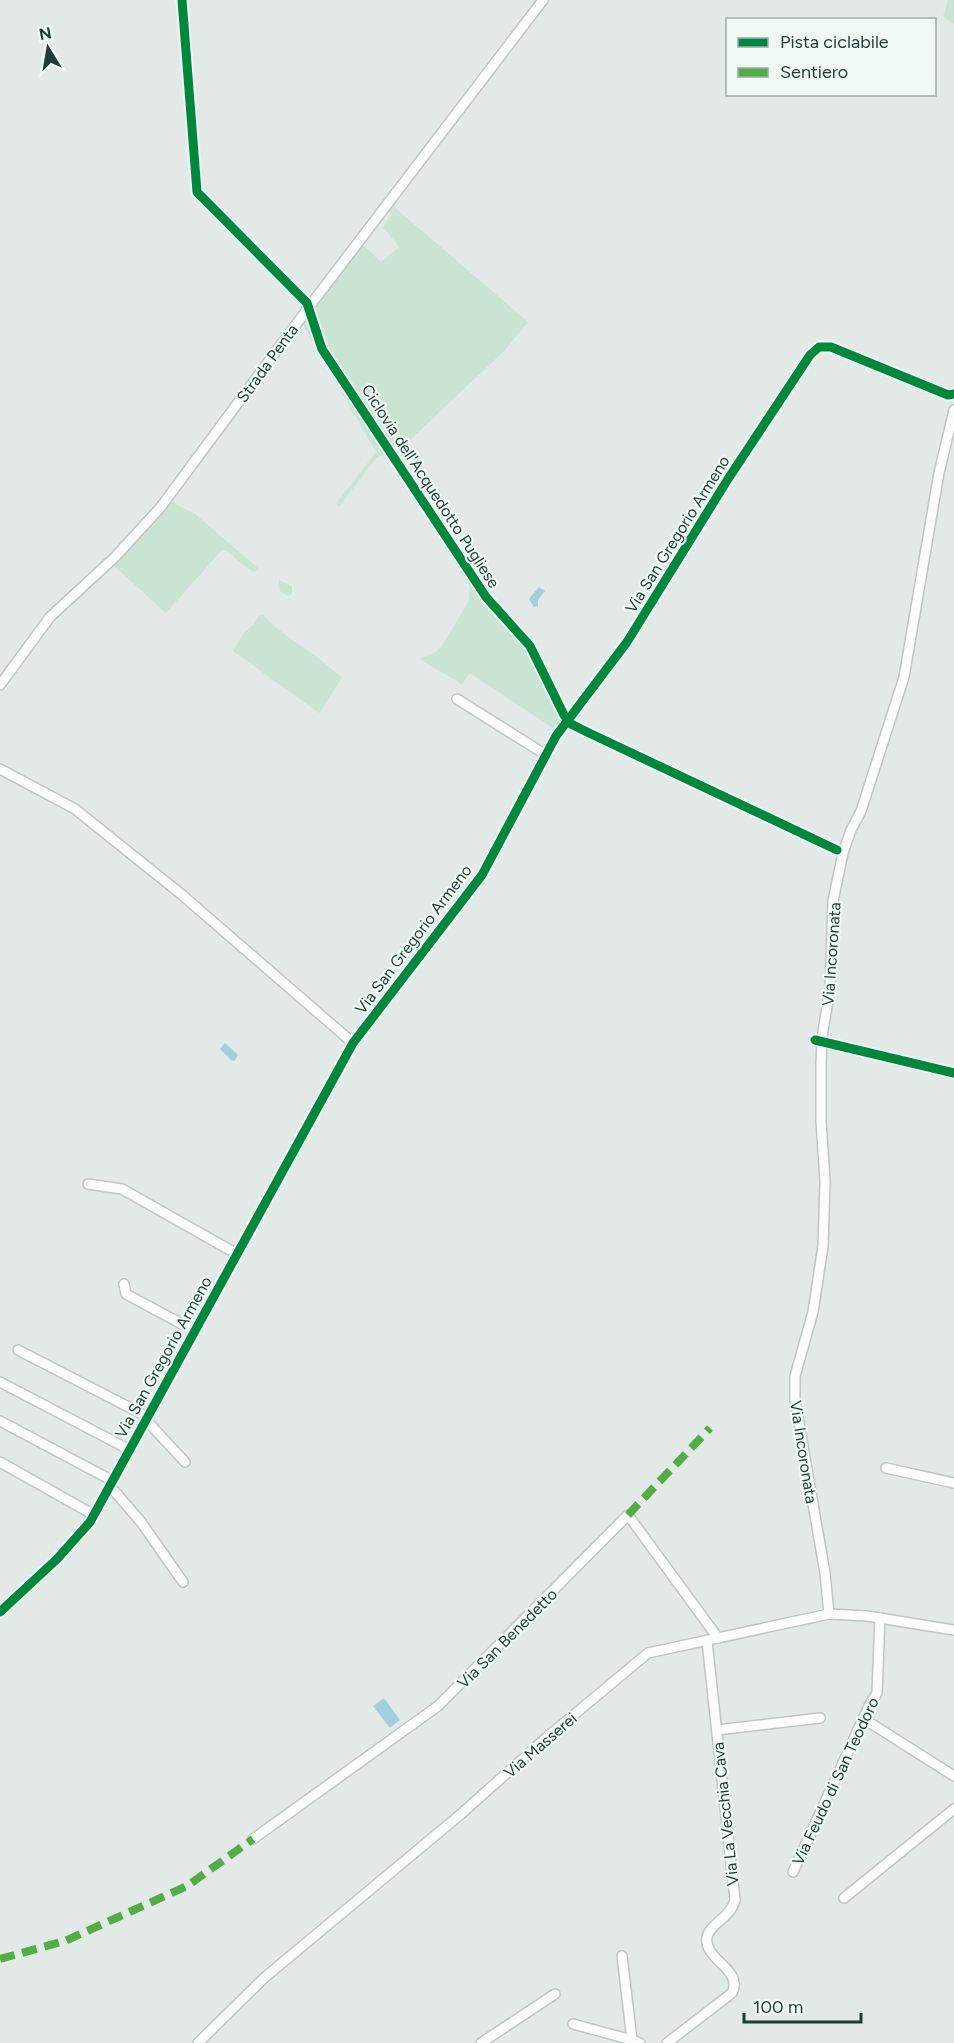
<svg xmlns="http://www.w3.org/2000/svg" width="954" height="2043" font-family="Figtree,sans-serif">
	<style>
		.green { fill: #cae4d3 }
		.water { fill: #9fd0db }
		.lines { fill: none; stroke-linecap: round; stroke-linejoin: round }
		.minor-casing { stroke: #bfc6c3; stroke-width: 12 }
		.minor { stroke: #fbfcfb; stroke-width: 9 }
		.quiet { stroke: #52ad45; stroke-width: 8; stroke-dasharray: 15 8; stroke-linecap: butt }
		.cycleway-casing { stroke: #f0f8f4; stroke-width: 13 }
		.cycleway { stroke: #00873e; stroke-width: 9 }
		.labels { text-anchor: middle; stroke-width: 4.5; stroke-linejoin: round; paint-order: stroke }
		.street-label { font-size: 16px; fill: #1f3d36; stroke: #f0f8f4 }
	</style>
	<rect width="100%" height="100%" fill="#e2e9e6"/>
	<!-- green -->
	<g class="green">
		<path d="M948,0H954V24L943,17Z"/>
		<path d="M393,206L528,322L504,351L411,439L395,449L324,341L312,306L361,243L381,262L399,247L383,227L392,215L390,210Z"/>
		<path d="M307,316H310L317,344L322,353L396,462L484,598L527,645L545,678L550,695L563,718L556,730L470,673L462,684L419,659L436,652L443,644L469,601L470,587L391,459L383,455L379,456L376,458L339,507L336,504L376,452L302,323Z"/>
		<path d="M170,501L195,514L259,569L255,572C243,568 236,557 225,550L221,551L166,613L112,564L129,550Z"/>
		<path d="M279,580L292,586V594L288,596L280,591Z"/>
		<path d="M263,615C286,640 318,654 342,678L319,713L233,651L243,634L254,624L258,616Z"/>
	</g>
	<!-- water -->
	<g class="water">
		<path d="M539,587L545,591L538,600V606L534,607L529,599Z"/>
		<path d="M225,1043L238,1055L235,1060L232,1061L220,1049Z"/>
		<path d="M384,1698L400,1720L390,1728L373,1706Z"/>
	</g>
	<g class="lines">
		<!-- minor casing -->
		<g class="minor-casing">
			<g id="minor">
				<path d="M0,685L50,617L115,557L160,508L315,299L543,0"/>
				<path d="M457,699L546,755"/>
				<path d="M0,769L75,809L181,894L353,1043"/>
				<path d="M88,1184L122,1189L237,1254"/>
				<path d="M124,1284L126,1294L195,1331"/>
				<path d="M18,1350L148,1417"/>
				<path d="M0,1382L130,1450"/>
				<path d="M146,1420L185,1462"/>
				<path d="M0,1421L113,1481"/>
				<path d="M0,1462L94,1515"/>
				<path d="M886,1468L954,1483"/>
				<path d="M110,1486L141,1522L183,1582"/>
				<path d="M0,1612L57,1559L90,1522L353,1043L482,875L556,736L627,642L728,479L810,355L819,347H831L948,395L954,394"/>
				<path d="M829,1614L825,1573L795,1400V1376L813,1312L823,1246L825,1181L821,1121V1065L822,1037L830,989L833,901L843,853L851,830L861,811L904,677L939,473L954,410"/>
				<path d="M864,1719L954,1776"/>
				<path d="M717,1730L820,1718"/>
				<path d="M253,1839L438,1706L628,1515L718,1638"/>
				<path d="M793,1872L869,1706L877,1693L880,1618"/>
				<path d="M844,1898L954,1809"/>
				<path d="M622,1956L632,2040L640,2043"/>
				<path d="M573,2024L632,2040"/>
				<path d="M198,2043L264,1978L461,1814L546,1738L648,1653L829,1614L867,1616L954,1630"/>
				<path d="M481,2043L555,1994"/>
				<path d="M667,2043L732,1993C744,1969 703,1960 707,1937C710,1923 731,1918 735,1900L707,1641"/>
			</g>
		</g>
		<!-- minor -->
		<use href="#minor" class="minor"/>
		<!-- quiet -->
		<g class="quiet">
			<path d="M628,1515L710,1428"/>
			<path d="M0,1959L65,1941L187,1886L253,1839"/>
		</g>
		<!-- cycleway casing -->
		<g class="cycleway-casing">
			<g id="cycleway">
				<path d="M182,0L197,192L307,303L322,349L486,597L530,646L564,715L571,724L587,732L837,850"/>
				<path d="M815,1040L954,1073"/>
				<path d="M0,1612L57,1559L90,1522L353,1043L482,875L556,736L627,642L728,479L810,355L819,347H831L948,395L954,394"/>
			</g>
		</g>
		<!-- cycleway -->
		<use href="#cycleway" class="cycleway"/>
	</g>
	<g class="labels">
		<!-- street labels -->
		<g class="street-label">
			<text transform="translate(267 363) rotate(-54)" y="6">Strada Penta</text>
			<text transform="translate(431 486) rotate(57)" y="6">Ciclovia dell'Acquedotto Pugliese</text>
			<text transform="translate(677 534) rotate(-58)" y="6">Via San Gregorio Armeno</text>
			<text transform="translate(413 939) rotate(-53)" y="6">Via San Gregorio Armeno</text>
			<text transform="translate(831 954) rotate(-86)" y="6">Via Incoronata</text>
			<text transform="translate(163 1357) rotate(-61)" y="6">Via San Gregorio Armeno</text>
			<text transform="translate(804 1452) rotate(81)" y="6">Via Incoronata</text>
			<text transform="translate(507 1638) rotate(-45)" y="6">Via San Benedetto</text>
			<text transform="translate(540 1745) rotate(-41)" y="6">Via Masserei</text>
			<text transform="translate(835 1781) rotate(-65)" y="6">Via Feudo di San Teodoro</text>
			<text transform="translate(725 1814) rotate(-96)" y="6">Via La Vecchia Cava</text>
		</g>
	</g>
	<!-- legend -->
	<rect x="726" y="18" width="210" height="78" fill="#f0f8f4" stroke="#9cada8" stroke-width="1.5"/>
	<rect x="738" y="38" width="30" height="9" fill="#00873e" stroke="#9cada8" stroke-width="1.5"/>
	<text x="780" y="48" font-size="18" fill="#1f3d36">Pista ciclabile</text>
	<rect x="738" y="68" width="30" height="9" fill="#52ad45" stroke="#9cada8" stroke-width="1.5"/>
	<text x="780" y="78" font-size="18" fill="#1f3d36">Sentiero</text>
	<!-- north arrow -->
	<g transform="translate(48 48) rotate(349)" stroke="#f0f8f4" stroke-width="4.5" paint-order="stroke">
	<path d="M0-4.5L10 22L0 15L-10 22Z" fill="#1f3d36"/>
	<text y="-9" font-size="16" font-weight="bold" text-anchor="middle" fill="#1f3d36">N</text>
	</g>
	<!-- scale -->
	<path d="M744 2013v9h117v-9" fill="none" stroke="#1f3d36" stroke-width="3"/>
	<text x="753" y="2013" font-size="18" fill="#1f3d36" stroke="#f0f8f4" stroke-width="4.5" paint-order="stroke">100 m</text>
</svg>
